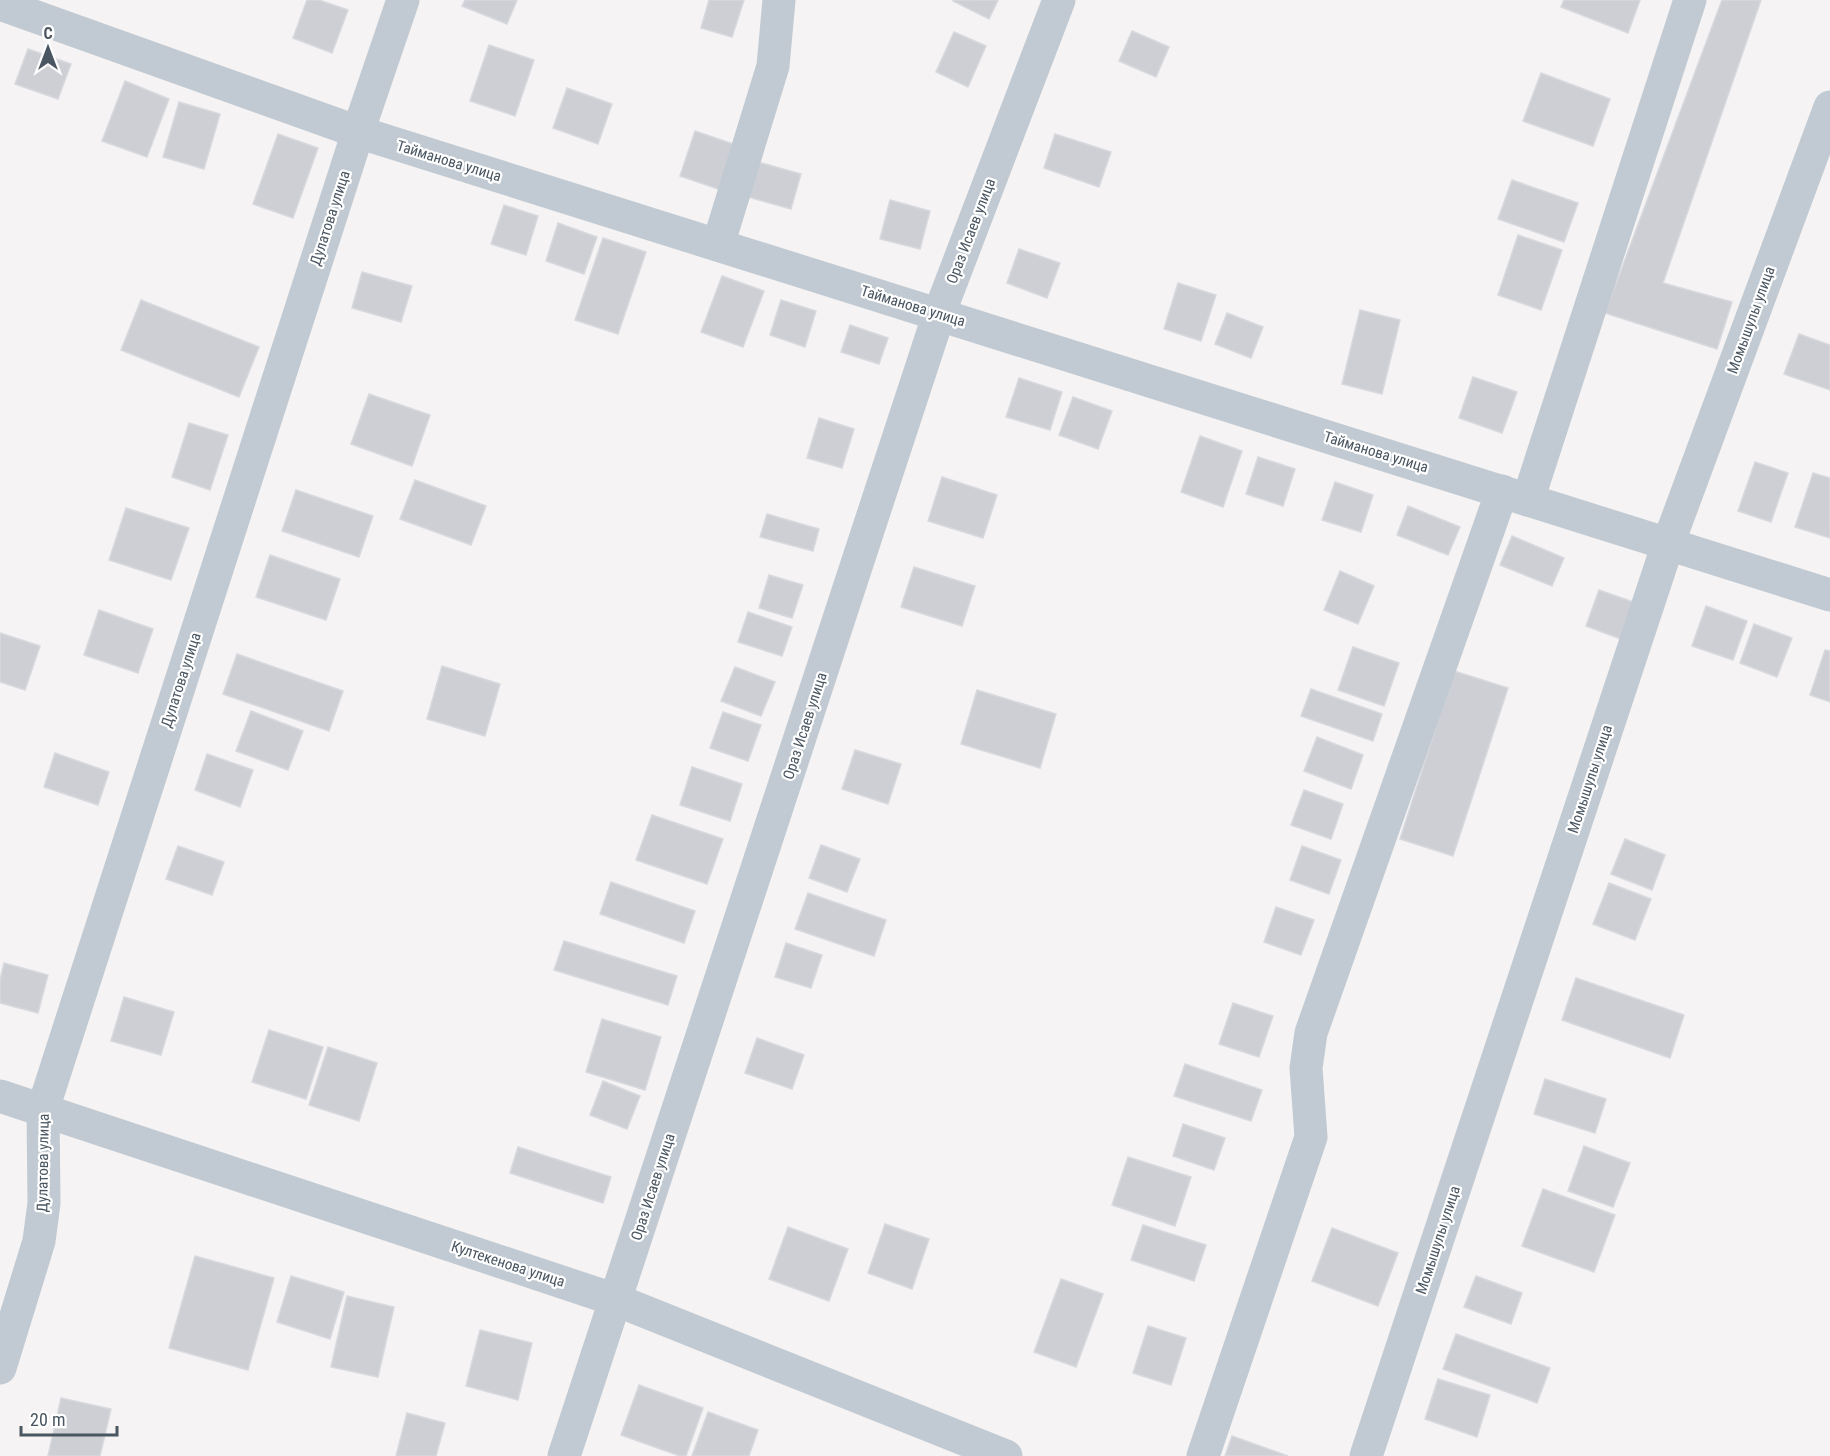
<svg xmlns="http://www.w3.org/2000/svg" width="1830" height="1456" font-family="'Roboto Condensed',sans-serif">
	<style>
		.building { fill: #cdcfd5; stroke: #d7d9de; stroke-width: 1.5 }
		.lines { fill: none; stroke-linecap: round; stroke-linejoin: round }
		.minor { stroke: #c1cad2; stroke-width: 33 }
		.tertiary { stroke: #c1cad2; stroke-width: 33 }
		.labels { text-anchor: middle; stroke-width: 4.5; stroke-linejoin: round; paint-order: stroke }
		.street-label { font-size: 15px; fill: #4a5661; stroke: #fff }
	</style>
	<rect width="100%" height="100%" fill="#f5f3f3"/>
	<!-- building -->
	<g class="building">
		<path d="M307,0H319L348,10L332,53L293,38Z"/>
		<path d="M465,0H517L507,24L462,6Z"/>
		<path d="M709,0H744L732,37L701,28Z"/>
		<path d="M954,0H998L989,19L953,1Z"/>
		<path d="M1564,0H1640L1628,33L1561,7Z"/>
		<path d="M1722,0H1761L1663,283L1732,302L1717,349L1605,313Z"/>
		<path d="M1132,31L1169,47L1156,77L1119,61Z"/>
		<path d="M954,32L986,46L968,87L936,72Z"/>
		<path d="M489,45L534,60L515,116L470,101Z"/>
		<path d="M28,49L71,64L58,99L15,84Z"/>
		<path d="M1541,73L1610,99L1593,146L1523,121Z"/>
		<path d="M125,81L169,99L147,157L102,141Z"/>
		<path d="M567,88L612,104L598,144L553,128Z"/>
		<path d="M179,102L220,114L204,169L163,157Z"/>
		<path d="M695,131L739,146L724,191L680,176Z"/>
		<path d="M278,134L318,148L293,218L253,204Z"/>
		<path d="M1055,134L1111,152L1099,187L1044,168Z"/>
		<path d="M758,162L801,174L791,209L748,197Z"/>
		<path d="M1512,180L1578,203L1564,242L1498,219Z"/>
		<path d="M890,200L930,211L920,249L880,239Z"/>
		<path d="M504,205L538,216L526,255L491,244Z"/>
		<path d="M558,223L597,237L584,274L546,261Z"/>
		<path d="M1518,235L1562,250L1541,310L1498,295Z"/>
		<path d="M603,238L646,252L618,334L575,320Z"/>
		<path d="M1019,249L1060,263L1047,298L1007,283Z"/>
		<path d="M362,272L412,286L401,322L352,308Z"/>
		<path d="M722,276L764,291L743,347L701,332Z"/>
		<path d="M1178,283L1216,295L1201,341L1164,329Z"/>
		<path d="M141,300L259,347L239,397L121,350Z"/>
		<path d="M781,300L816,311L805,347L770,335Z"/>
		<path d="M1360,310L1400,320L1382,394L1342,384Z"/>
		<path d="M1227,313L1263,327L1251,358L1215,344Z"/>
		<path d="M850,325L888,338L879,364L841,352Z"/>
		<path d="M1799,334L1830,345V390L1784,374Z"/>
		<path d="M1473,377L1517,392L1502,433L1459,418Z"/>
		<path d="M1019,378L1062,392L1050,430L1006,417Z"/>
		<path d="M369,394L430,415L412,466L351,444Z"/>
		<path d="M1073,397L1112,411L1098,449L1059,435Z"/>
		<path d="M819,418L854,429L842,468L807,458Z"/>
		<path d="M189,423L228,435L210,490L172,477Z"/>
		<path d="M1200,436L1242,451L1223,507L1181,492Z"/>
		<path d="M1258,457L1295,469L1283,506L1246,494Z"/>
		<path d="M1755,462L1788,473L1771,522L1738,511Z"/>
		<path d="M1813,473L1830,478V538L1795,527Z"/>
		<path d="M942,477L997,495L983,538L928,521Z"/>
		<path d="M415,480L486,506L471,545L400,519Z"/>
		<path d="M1335,482L1373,495L1361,532L1322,520Z"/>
		<path d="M296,490L373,516L359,557L282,531Z"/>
		<path d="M1408,506L1460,527L1448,555L1397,535Z"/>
		<path d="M126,508L189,528L171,580L109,560Z"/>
		<path d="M767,514L819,529L813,551L760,537Z"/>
		<path d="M1512,536L1564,558L1552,586L1500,565Z"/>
		<path d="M270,555L340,579L326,620L256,597Z"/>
		<path d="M914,567L975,586L962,626L901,607Z"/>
		<path d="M1340,571L1374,586L1358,624L1324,610Z"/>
		<path d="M769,575L803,585L792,618L759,608Z"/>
		<path d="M1599,590L1639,604L1626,641L1586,626Z"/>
		<path d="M1706,606L1747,621L1733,660L1692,646Z"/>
		<path d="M99,610L153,629L138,673L84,655Z"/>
		<path d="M748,612L792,627L782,656L738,642Z"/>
		<path d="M1754,624L1792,638L1777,677L1740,663Z"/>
		<path d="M0,633L40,646L25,690L0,682Z"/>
		<path d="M1353,647L1399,663L1384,706L1338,690Z"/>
		<path d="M1825,650L1830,651V702L1810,695Z"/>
		<path d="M237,654L343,691L329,731L223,694Z"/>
		<path d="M442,666L500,684L485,736L427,719Z"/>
		<path d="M735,667L775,682L761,716L721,701Z"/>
		<path d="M1454,671L1508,688L1453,856L1400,839Z"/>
		<path d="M1311,689L1382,714L1373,741L1301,716Z"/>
		<path d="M977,690L1056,714L1040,768L961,744Z"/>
		<path d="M251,711L303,731L288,770L236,751Z"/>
		<path d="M723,712L761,725L748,761L710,748Z"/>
		<path d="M1317,737L1363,755L1351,789L1304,771Z"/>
		<path d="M855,750L901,764L888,804L842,789Z"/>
		<path d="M55,753L109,772L98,805L44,787Z"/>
		<path d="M207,754L253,770L240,807L195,790Z"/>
		<path d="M692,767L742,784L730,821L680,805Z"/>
		<path d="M1304,790L1343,804L1331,839L1291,825Z"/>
		<path d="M652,815L723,839L707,884L636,860Z"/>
		<path d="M1625,839L1665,855L1652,890L1611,874Z"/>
		<path d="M821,845L860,859L847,892L809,878Z"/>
		<path d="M178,846L224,862L212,895L166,879Z"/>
		<path d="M1302,846L1341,860L1329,894L1290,880Z"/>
		<path d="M611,882L695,911L684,943L600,914Z"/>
		<path d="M1609,883L1651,899L1635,940L1593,924Z"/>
		<path d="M808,893L886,920L874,956L795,929Z"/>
		<path d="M1276,907L1314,920L1301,955L1264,942Z"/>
		<path d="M564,941L677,976L668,1005L554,970Z"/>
		<path d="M786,943L822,955L811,988L775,977Z"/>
		<path d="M4,963L48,975L38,1013L0,1003V980Z"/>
		<path d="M1576,978L1684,1015L1670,1058L1562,1020Z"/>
		<path d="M124,997L174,1012L161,1055L111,1041Z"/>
		<path d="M1233,1003L1273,1016L1259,1057L1219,1044Z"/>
		<path d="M602,1019L661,1037L645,1090L586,1072Z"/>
		<path d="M269,1030L323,1047L306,1099L252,1082Z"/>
		<path d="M757,1038L804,1055L792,1089L745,1073Z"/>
		<path d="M328,1047L377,1063L359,1121L309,1105Z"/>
		<path d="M1185,1064L1262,1090L1251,1121L1174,1096Z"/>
		<path d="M1545,1079L1606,1099L1595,1133L1534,1114Z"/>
		<path d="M603,1081L640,1096L627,1129L590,1115Z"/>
		<path d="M1183,1124L1225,1138L1214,1170L1173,1156Z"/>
		<path d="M1584,1146L1630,1163L1613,1207L1568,1191Z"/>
		<path d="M518,1147L611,1177L603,1203L510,1173Z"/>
		<path d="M1128,1157L1191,1177L1175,1226L1112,1205Z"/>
		<path d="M1543,1189L1615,1215L1594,1272L1522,1246Z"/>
		<path d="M885,1224L929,1239L912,1289L868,1273Z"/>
		<path d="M1143,1225L1206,1245L1194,1281L1131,1260Z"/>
		<path d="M788,1227L848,1249L829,1301L769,1279Z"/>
		<path d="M1332,1228L1398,1253L1378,1306L1312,1281Z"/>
		<path d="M195,1256L274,1278L248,1370L169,1348Z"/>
		<path d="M291,1276L344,1292L330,1339L277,1322Z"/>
		<path d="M1476,1276L1522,1293L1511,1324L1464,1307Z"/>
		<path d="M1061,1279L1103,1294L1076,1367L1034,1352Z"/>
		<path d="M347,1296L394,1307L378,1377L331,1367Z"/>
		<path d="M1148,1326L1186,1338L1171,1385L1133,1373Z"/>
		<path d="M480,1330L532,1343L518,1400L466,1386Z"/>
		<path d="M1456,1334L1550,1368L1537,1403L1443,1369Z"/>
		<path d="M1438,1379L1490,1395L1477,1437L1425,1419Z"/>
		<path d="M639,1385L703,1408L686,1456H680L621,1435Z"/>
		<path d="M61,1398L111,1409L100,1456H48Z"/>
		<path d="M708,1412L758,1430L749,1456H692Z"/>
		<path d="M407,1413L445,1423L436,1456H396Z"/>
		<path d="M1232,1436L1288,1456H1225Z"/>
	</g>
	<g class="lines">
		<!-- minor -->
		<g class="minor">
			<path d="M0,4L358,132L1830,595"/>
			<path d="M718,245L773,66L779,0"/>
			<path d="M1528,500L1690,0"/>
			<path d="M0,1096L616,1300L1006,1456"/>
			<path d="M564,1456L939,314L1059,0"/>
			<path d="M1203,1456L1311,1137L1306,1068L1311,1033L1502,491"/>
			<path d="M1366,1456L1668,544L1830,107"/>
		</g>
		<!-- tertiary -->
		<path class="tertiary" d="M0,1368L39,1241L44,1203L43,1109L358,132L403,0"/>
	</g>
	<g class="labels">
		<!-- street labels -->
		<g class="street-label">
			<text transform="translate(449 161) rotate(17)" y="5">Тайманова улица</text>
			<text transform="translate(330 218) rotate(-72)" y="5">Дулатова улица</text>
			<text transform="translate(971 231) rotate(-69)" y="5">Ораз Исаев улица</text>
			<text transform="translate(913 306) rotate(17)" y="5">Тайманова улица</text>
			<text transform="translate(1751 320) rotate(-70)" y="5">Момышулы улица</text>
			<text transform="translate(1376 452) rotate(17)" y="5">Тайманова улица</text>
			<text transform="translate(181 680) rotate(-72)" y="5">Дулатова улица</text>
			<text transform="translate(805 726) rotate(-72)" y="5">Ораз Исаев улица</text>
			<text transform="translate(1590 779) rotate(-72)" y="5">Момышулы улица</text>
			<text transform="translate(43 1163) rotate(-89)" y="5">Дулатова улица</text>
			<text transform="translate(653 1187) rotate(-72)" y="5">Ораз Исаев улица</text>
			<text transform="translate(1438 1240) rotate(-72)" y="5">Момышулы улица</text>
			<text transform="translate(508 1264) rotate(18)" y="5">Култекенова улица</text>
		</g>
	</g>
	<!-- north arrow -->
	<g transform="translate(48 48)" stroke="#ffffff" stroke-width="4.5" paint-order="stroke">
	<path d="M0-4.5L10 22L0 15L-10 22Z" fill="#4a5661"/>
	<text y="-9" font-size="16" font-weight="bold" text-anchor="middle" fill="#4a5661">С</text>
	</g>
	<!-- scale -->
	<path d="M21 1426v9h96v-9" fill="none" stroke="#4a5661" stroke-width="3"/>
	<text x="30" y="1426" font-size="18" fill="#4a5661" stroke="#ffffff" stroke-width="4.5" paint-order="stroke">20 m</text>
</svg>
